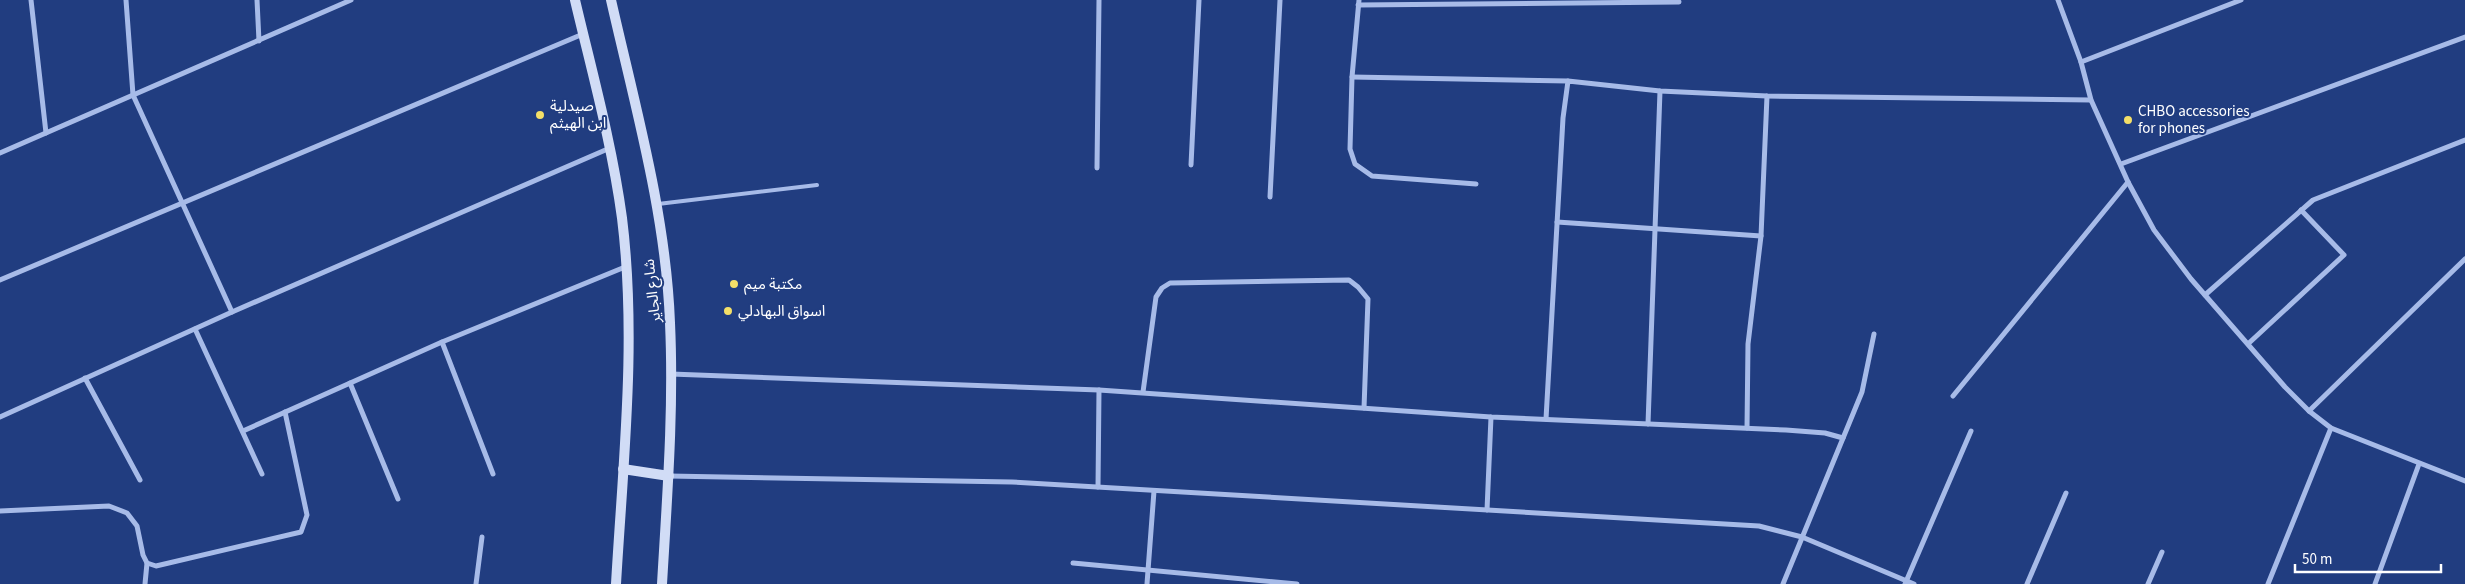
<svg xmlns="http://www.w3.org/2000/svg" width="2465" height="584" font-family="'Source Sans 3','Noto Sans Arabic',sans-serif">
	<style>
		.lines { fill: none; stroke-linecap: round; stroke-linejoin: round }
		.lane { stroke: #a7bbe8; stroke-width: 4 }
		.street { stroke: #a7bbe8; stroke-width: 5 }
		.secondary { stroke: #d1dcf6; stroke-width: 10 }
		.poi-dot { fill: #f4df68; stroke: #213d80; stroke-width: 2 }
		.labels { text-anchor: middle; stroke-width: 4; stroke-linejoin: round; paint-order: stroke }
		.poi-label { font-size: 15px; fill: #fff; stroke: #213d80; text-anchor: start }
		.street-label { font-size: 15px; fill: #fff; stroke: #213d80 }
	</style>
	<rect width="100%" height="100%" fill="#213d80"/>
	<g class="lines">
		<!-- lane -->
		<path class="lane" d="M658,204L817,185"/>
		<!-- street -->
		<g class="street">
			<path d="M31,0L46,133"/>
			<path d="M126,0L133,95L232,312"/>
			<path d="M257,0L259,41"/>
			<path d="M1359,0L1352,77L1350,149L1355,164L1372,176L1476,184"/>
			<path d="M2058,0L2081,62L2091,100L2128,182L2154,230L2191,279L2285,387L2309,411L2331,428L2465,481"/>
			<path d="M1358,5L1679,2"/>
			<path d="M2081,62L2241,0"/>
			<path d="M1352,77L1568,81"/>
			<path d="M0,153L351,0"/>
			<path d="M2121,164L2465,37"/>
			<path d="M1191,165L1199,0"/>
			<path d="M1097,168L1099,0"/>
			<path d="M1270,197L1280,0"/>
			<path d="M1557,222L1761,236"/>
			<path d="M0,280L583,34"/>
			<path d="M2205,295L2313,200L2465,140"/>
			<path d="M195,329L262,474"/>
			<path d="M442,342L493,474"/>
			<path d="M2249,343L2344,255L2301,210"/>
			<path d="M671,374L1099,390L1491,417L1786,430L1825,433L1843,438"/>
			<path d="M85,378L140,480"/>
			<path d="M350,383L398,499"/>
			<path d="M1143,392L1156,297L1162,288L1170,283L1349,280L1358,287L1368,299L1364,408"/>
			<path d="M1953,396L2128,182"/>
			<path d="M2309,411L2465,259"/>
			<path d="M0,417L232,312L610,148"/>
			<path d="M1546,419L1563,118L1568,81L1660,91L1767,96L2091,100"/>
			<path d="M1648,424L1660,91"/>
			<path d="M1747,428L1748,344L1761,236L1767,96"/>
			<path d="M243,431L442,342L625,267"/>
			<path d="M669,476L1012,482L1759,526L1802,537L1914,584"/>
			<path d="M1098,487L1099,390"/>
			<path d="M1487,510L1491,417"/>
			<path d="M0,511L109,506L127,513L137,526L143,555L147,563L156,566L301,532L307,515L285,412"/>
			<path d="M1073,563L1297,584"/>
			<path d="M145,584L147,563"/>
			<path d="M476,584L482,537"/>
			<path d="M1147,584L1154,491"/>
			<path d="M1783,584L1862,392L1874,334"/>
			<path d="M1905,584L1971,431"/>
			<path d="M2027,584L2066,493"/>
			<path d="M2148,584L2162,552"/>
			<path d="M2268,584L2331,428"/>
			<path d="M2375,584L2419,464"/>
		</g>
		<!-- secondary -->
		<g class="secondary">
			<path d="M575,0C592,72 612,144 622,218C637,339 623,463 616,584"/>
			<path d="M611,0C635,106 666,214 670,323C674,410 667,498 662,584"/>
			<path d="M623,469L669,476"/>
		</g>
	</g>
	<!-- markers -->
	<g class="poi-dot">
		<circle cx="540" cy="115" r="5"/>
		<circle cx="2128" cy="120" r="5"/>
		<circle cx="734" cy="284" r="5"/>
		<circle cx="728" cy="311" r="5"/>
	</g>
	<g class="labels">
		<!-- poi labels -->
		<g class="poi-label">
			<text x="550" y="111">صيدلية<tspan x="550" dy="17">ابن الهيثم</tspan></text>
			<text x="2138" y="116">CHBO accessories<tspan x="2138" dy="17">for phones</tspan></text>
			<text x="744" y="289">مكتبة ميم</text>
			<text x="738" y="316">اسواق البهادلي</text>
		</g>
		<!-- street labels -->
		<g class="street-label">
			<text transform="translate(652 291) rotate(-96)" y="5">شارع الجاير</text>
		</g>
	</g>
	<!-- scale -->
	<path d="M2295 564v8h146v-8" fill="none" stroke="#ffffff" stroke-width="2.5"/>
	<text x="2302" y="564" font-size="15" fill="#ffffff" stroke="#213d80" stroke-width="4" paint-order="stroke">50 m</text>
</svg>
